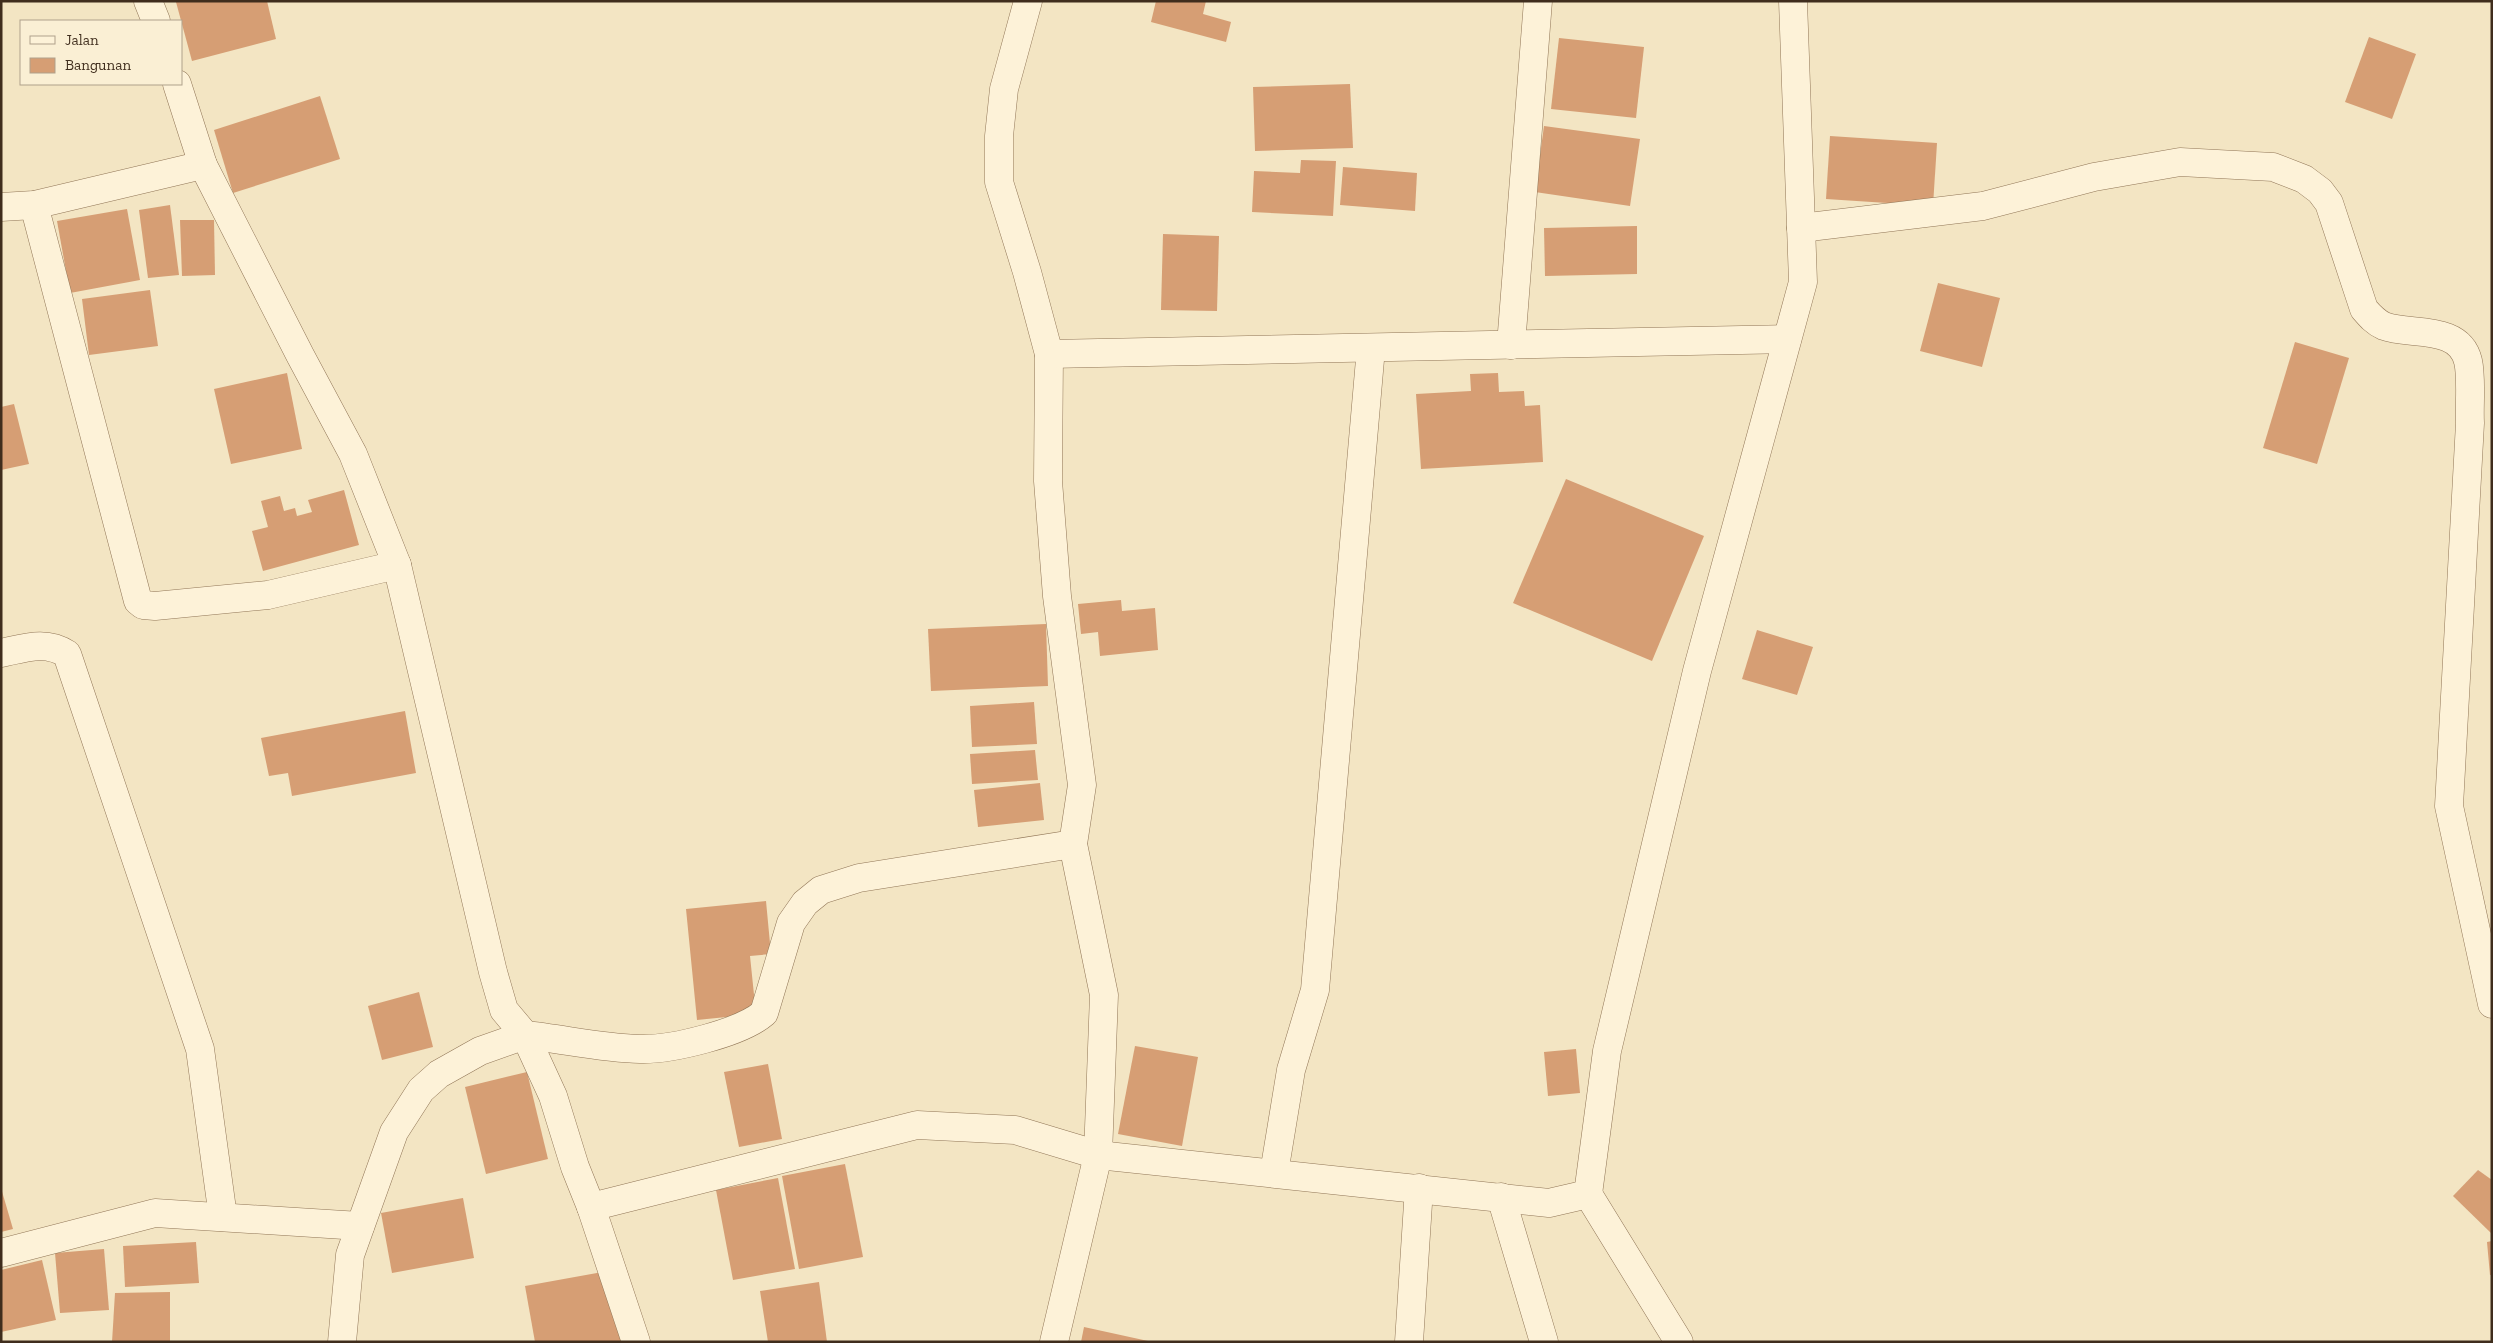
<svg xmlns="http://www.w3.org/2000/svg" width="2493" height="1343" font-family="'Zilla Slab',serif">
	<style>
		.building { fill: #d69e74 }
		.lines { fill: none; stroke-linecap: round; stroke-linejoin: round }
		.minor-casing { stroke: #917657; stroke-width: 29 }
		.minor { stroke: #fdf2d8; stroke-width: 28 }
	</style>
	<rect width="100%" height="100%" fill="#f3e5c3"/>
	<!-- building -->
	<g class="building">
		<path d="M267,1L276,39L192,61L176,2Z"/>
		<path d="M1156,1H1206L1203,14L1231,22L1226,42L1151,22Z"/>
		<path d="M2369,37L2416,54L2392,119L2345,102Z"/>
		<path d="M1559,38L1644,47L1636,118L1551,109Z"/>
		<path d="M1350,84L1353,148L1255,151L1253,87Z"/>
		<path d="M320,96L340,159L233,193L214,130Z"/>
		<path d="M1544,126L1640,139L1630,206L1535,192Z"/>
		<path d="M1830,136L1937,143L1933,206L1826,199Z"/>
		<path d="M1301,160L1336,161L1333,216L1252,212L1254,171L1300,173Z"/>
		<path d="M1343,167L1417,173L1415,211L1340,205Z"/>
		<path d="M170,205L179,275L148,278L139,210Z"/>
		<path d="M127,209L140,280L70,293L57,221Z"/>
		<path d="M180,220H214L215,275L182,276Z"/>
		<path d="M1637,226V274L1545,276L1544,228Z"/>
		<path d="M1163,234L1219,236L1217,311L1161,310Z"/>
		<path d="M1938,283L2000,298L1982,367L1920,351Z"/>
		<path d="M150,290L158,346L89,355L82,299Z"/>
		<path d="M2295,342L2349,358L2317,464L2263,448Z"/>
		<path d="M287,373L302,449L231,464L214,389Z"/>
		<path d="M1498,373L1499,392L1524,391L1525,406L1540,405L1543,462L1421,469L1416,394L1471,391L1470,374Z"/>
		<path d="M14,404L29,464L1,470V407Z"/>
		<path d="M1566,479L1704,536L1652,661L1513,603Z"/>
		<path d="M344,490L359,545L263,571L252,531L268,527L261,501L280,496L284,511L295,508L297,516L312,512L308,500Z"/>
		<path d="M1121,600L1122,611L1155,608L1158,650L1100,656L1098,632L1081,634L1078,604Z"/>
		<path d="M1046,624L1048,686L931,691L928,629Z"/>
		<path d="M1757,630L1813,647L1797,695L1742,679Z"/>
		<path d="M1034,702L1037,744L972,747L970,706Z"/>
		<path d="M405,711L416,773L292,796L288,773L269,776L261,738Z"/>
		<path d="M1035,750L1038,780L972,784L970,754Z"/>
		<path d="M1040,783L1044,820L978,827L974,790Z"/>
		<path d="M766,901L771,954L750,956L756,1014L697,1020L686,909Z"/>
		<path d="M419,992L433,1047L382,1060L368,1006Z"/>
		<path d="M1135,1046L1198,1057L1182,1146L1118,1134Z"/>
		<path d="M1576,1049L1580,1093L1548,1096L1544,1052Z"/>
		<path d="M768,1064L782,1139L739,1147L724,1072Z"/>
		<path d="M527,1072L548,1159L486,1174L465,1087Z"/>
		<path d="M845,1164L863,1257L799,1269L782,1176Z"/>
		<path d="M2478,1170L2492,1180V1234L2453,1196Z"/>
		<path d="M778,1178L795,1269L733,1280L716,1190Z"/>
		<path d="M1,1188L13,1229L1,1232Z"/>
		<path d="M463,1198L474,1258L392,1273L381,1213Z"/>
		<path d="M2492,1241V1275H2490L2487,1242Z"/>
		<path d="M196,1242L199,1283L125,1287L123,1246Z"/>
		<path d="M104,1249L109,1310L60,1313L55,1253Z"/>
		<path d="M42,1260L56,1320L1,1332V1270Z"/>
		<path d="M608,1271L621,1342H535L525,1286Z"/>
		<path d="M819,1282L827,1342H768L760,1291Z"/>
		<path d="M170,1292V1342H112L115,1293Z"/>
		<path d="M1084,1327L1148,1341V1342H1081Z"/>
	</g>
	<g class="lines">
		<!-- minor casing -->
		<g class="minor-casing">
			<g id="minor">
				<path d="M148,1L156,21"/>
				<path d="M1028,1L1004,89L999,136V182L1027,272L1049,354L1048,481L1057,596L1082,785L1073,844L1104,995L1098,1155L1054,1342"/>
				<path d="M177,84L203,165L300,355L353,454L397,565L493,972L504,1010L525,1035L480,1051L439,1074L421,1090L394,1132L350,1255L342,1342"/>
				<path d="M34,205L138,601L143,605L155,606L268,595L397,565"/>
				<path d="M1,207L34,205L203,165"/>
				<path d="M1801,228L1983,206L2094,177L2180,162L2273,167L2304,179L2320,191L2329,203L2364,309C2370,316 2375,322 2384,326C2410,336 2459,324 2468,361C2472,378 2469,404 2470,423L2449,806L2492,1004"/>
				<path d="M1511,345L1538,1"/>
				<path d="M1049,354L1787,339"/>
				<path d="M1,653C25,648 46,640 67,654L200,1049L223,1217"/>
				<path d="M525,1035L553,1096L575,1167L591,1207L917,1125L1015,1130L1098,1155L1549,1203L1588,1194L1607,1051L1697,671L1803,282L1793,1"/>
				<path d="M525,1035C563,1039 602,1048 640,1049C671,1050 741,1033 764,1013L791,923L805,903L821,890L859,878L1073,844"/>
				<path d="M1274,1173L1291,1070L1315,990L1371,348"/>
				<path d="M1588,1194L1679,1342"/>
				<path d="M1501,1197L1544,1342"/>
				<path d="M591,1207L636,1342"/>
				<path d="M1,1253L155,1213L360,1226"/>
				<path d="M1409,1342L1419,1188"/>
			</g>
		</g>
		<!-- minor -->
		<use href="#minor" class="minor"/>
	</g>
	<!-- border -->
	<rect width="2493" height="1343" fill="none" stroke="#3f2d1d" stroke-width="5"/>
	<!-- legend -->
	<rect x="20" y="20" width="162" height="65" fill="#faefd4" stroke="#afa18b"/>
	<rect x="30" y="36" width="25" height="8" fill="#fdf2d8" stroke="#afa18b"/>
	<text x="65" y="45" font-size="15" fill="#3f2d1d">Jalan</text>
	<rect x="30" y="58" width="25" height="15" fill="#d69e74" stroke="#afa18b"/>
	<text x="65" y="70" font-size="15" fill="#3f2d1d">Bangunan</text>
</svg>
